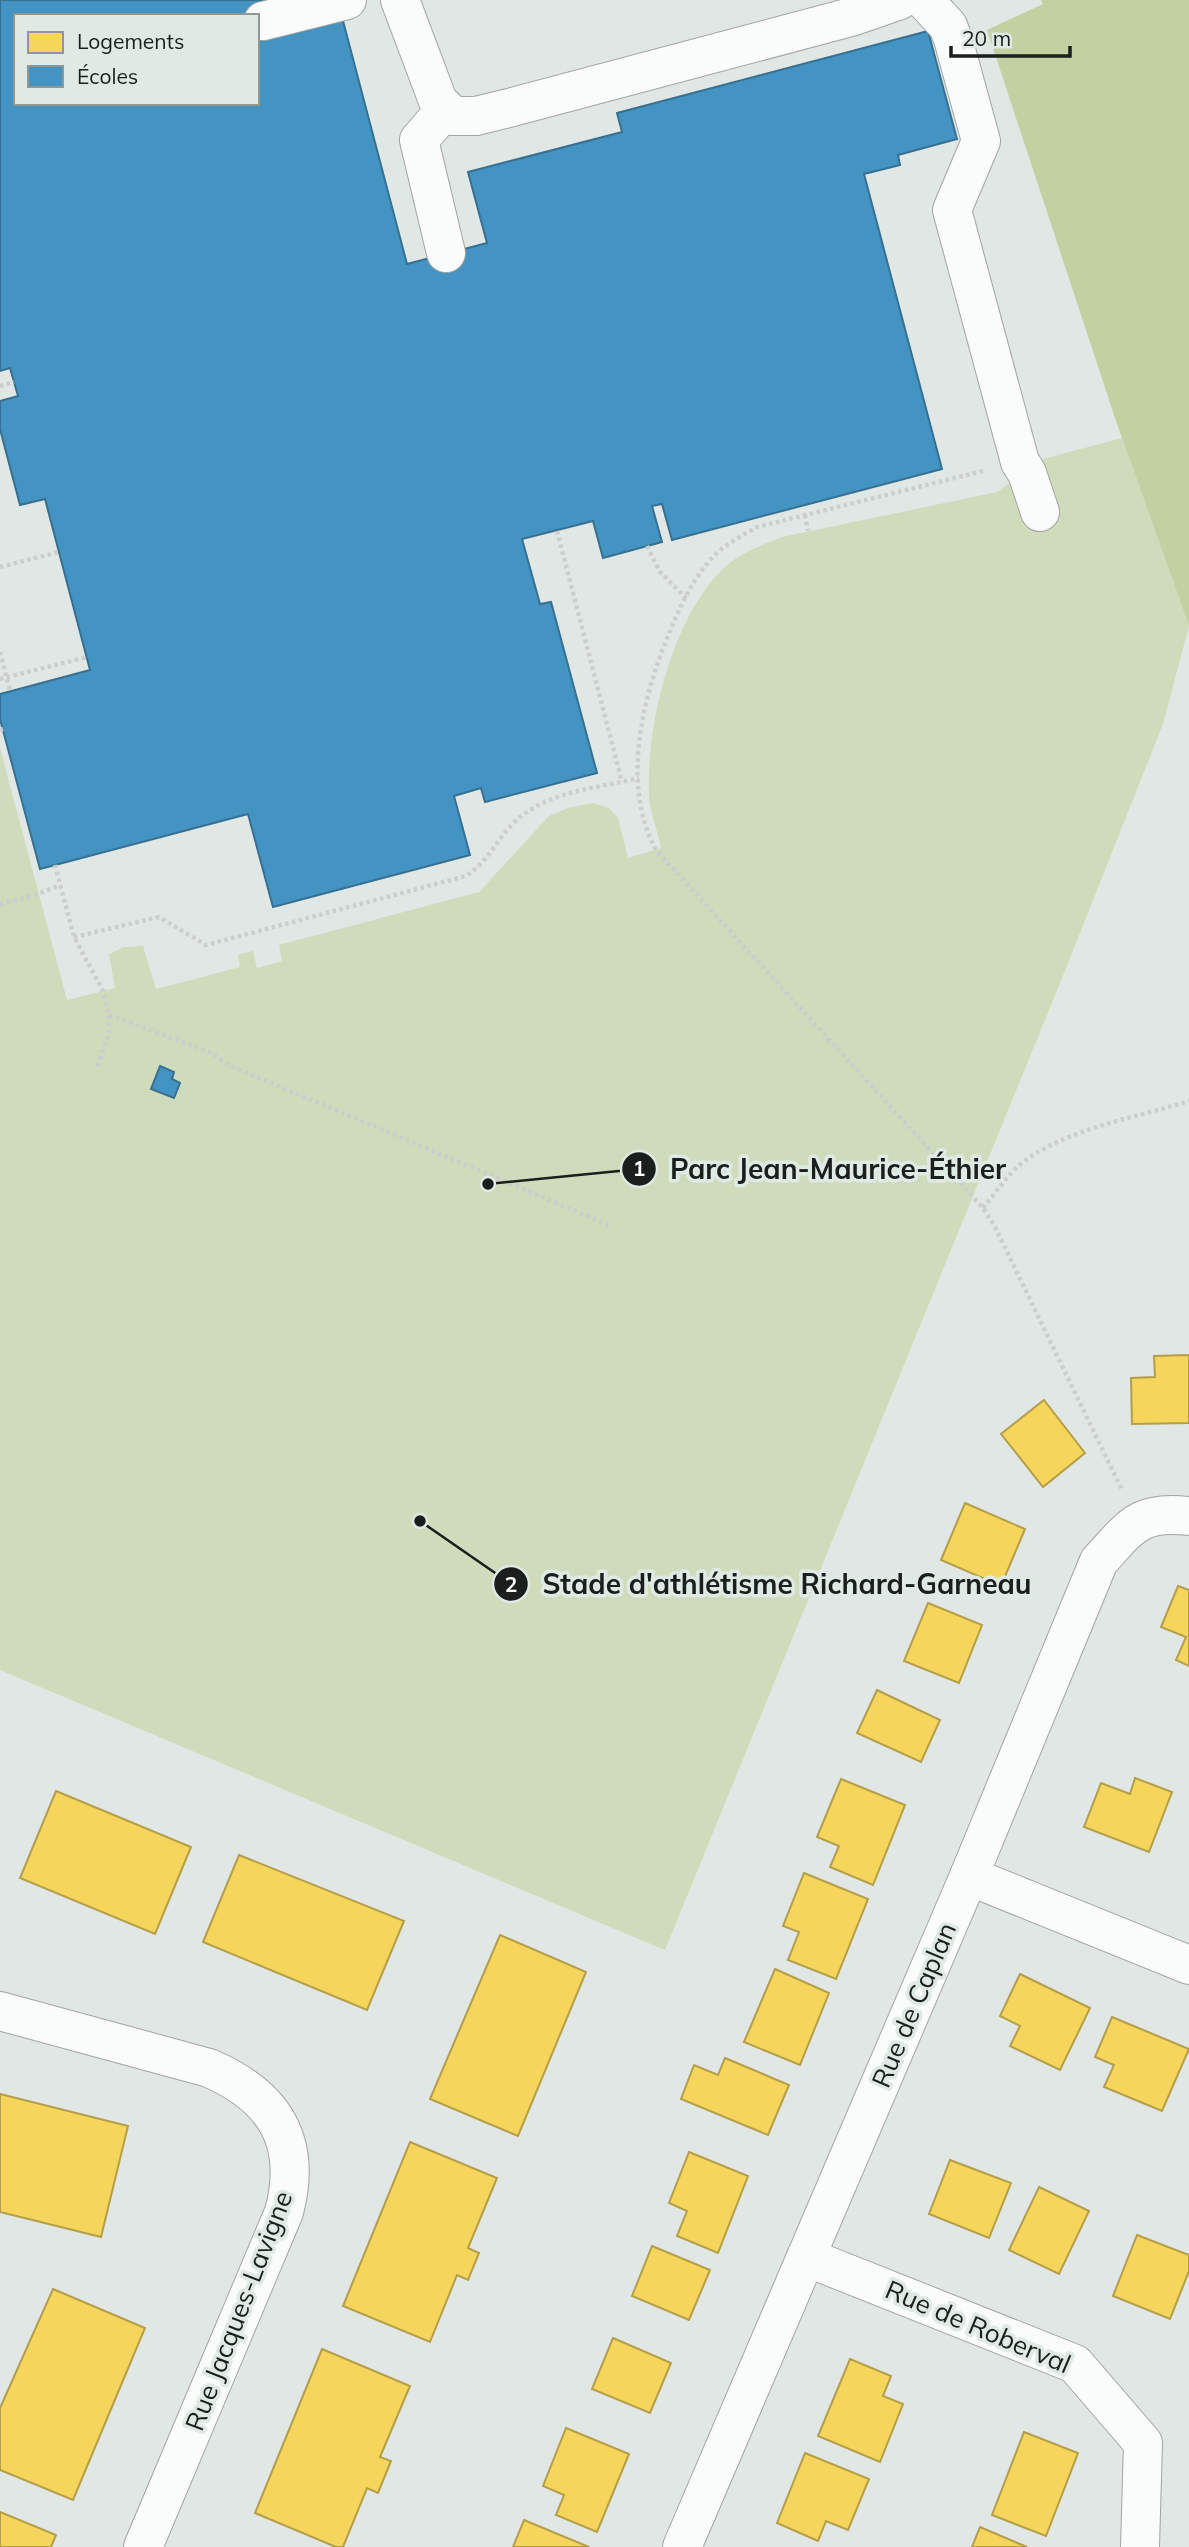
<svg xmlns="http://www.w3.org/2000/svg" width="1189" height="2547" font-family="Mulish,sans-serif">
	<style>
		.green { fill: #d0dbbb }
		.forest { fill: #c3d0a2 }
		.homes { fill: #f6d55c; stroke: #b49e49; stroke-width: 2 }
		.schools { fill: #4393c3; stroke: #377091; stroke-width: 2; fill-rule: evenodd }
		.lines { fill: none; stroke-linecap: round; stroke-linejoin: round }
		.minor-casing { stroke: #a1a5a3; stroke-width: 40 }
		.path { stroke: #cccecd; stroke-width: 4.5; stroke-dasharray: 3.5 3.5; stroke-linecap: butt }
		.minor { stroke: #fafbfb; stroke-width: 38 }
		.labels { text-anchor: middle; stroke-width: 7; stroke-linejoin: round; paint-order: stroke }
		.street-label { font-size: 26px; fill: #1a1e1c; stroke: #deeae3 }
		.leader { fill: none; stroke: #1a1e1c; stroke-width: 2.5 }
		.callout-dot { fill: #1a1e1c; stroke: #deeae3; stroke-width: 2.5 }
		.mark-label { font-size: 21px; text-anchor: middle; font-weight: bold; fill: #fff }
		.callout-label { font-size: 28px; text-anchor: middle; font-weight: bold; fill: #1a1e1c; stroke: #deeae3; stroke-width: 7; stroke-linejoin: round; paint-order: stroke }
	</style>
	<rect width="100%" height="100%" fill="#e1e7e4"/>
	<!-- green -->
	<path class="green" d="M1122,438L1189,626L1163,724L1060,983L665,1950L0,1670V748L67,1000L115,988L109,954L124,947L143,946L156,989L240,967L238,955L253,951L257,968L282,961L279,945L479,892L549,816L568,808L593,803L609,808L618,818L628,858L661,848C658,831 650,813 649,796C646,726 672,616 725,567C741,552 762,545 782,537L997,492L1043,459Z"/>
	<!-- forest -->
	<path class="forest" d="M1041,0H1189V626L1116,421L987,30L1043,4Z"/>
	<!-- homes -->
	<g class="homes">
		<path d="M1189,1355V1423L1132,1424L1131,1378L1155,1377L1154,1356Z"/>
		<path d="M1044,1400L1085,1453L1043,1487L1001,1434Z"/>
		<path d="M965,1503L1025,1529L1001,1586L941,1560Z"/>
		<path d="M1178,1586L1189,1590V1666L1176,1660L1186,1637L1161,1627Z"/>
		<path d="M928,1603L982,1625L959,1683L904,1661Z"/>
		<path d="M877,1690L940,1720L921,1762L857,1733Z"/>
		<path d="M1135,1778L1172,1792L1149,1852L1084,1827L1101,1783L1130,1794Z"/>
		<path d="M841,1779L905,1805L873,1885L830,1867L839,1846L817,1837Z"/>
		<path d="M56,1791L191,1847L155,1934L20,1878Z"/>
		<path d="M239,1855L404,1921L367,2010L203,1942Z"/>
		<path d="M804,1873L868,1899L836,1979L788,1960L799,1932L783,1926Z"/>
		<path d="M500,1935L586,1972L518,2136L430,2099Z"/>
		<path d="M775,1969L829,1993L800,2065L744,2042Z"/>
		<path d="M1020,1974L1090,2008L1060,2070L1010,2046L1020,2026L1000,2016Z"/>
		<path d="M1112,2017L1189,2049L1162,2111L1104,2087L1114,2065L1095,2057Z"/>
		<path d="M725,2058L789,2085L768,2135L681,2099L694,2065L718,2075Z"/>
		<path d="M0,2094L128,2126L101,2237L0,2212Z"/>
		<path d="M410,2142L497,2178L468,2248L479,2253L468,2280L457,2275L430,2342L343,2306Z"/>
		<path d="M689,2152L748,2176L718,2253L677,2236L687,2211L669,2203Z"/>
		<path d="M950,2160L1011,2183L989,2238L929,2214Z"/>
		<path d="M1039,2187L1089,2211L1059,2274L1009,2250Z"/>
		<path d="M1137,2235L1189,2255V2271L1170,2319L1113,2296Z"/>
		<path d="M652,2246L710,2270L689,2320L632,2296Z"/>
		<path d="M53,2289L145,2328L73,2500L0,2470V2408Z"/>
		<path d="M613,2338L671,2363L650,2413L592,2389Z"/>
		<path d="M322,2349L410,2386L380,2457L391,2461L378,2493L367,2488L343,2547H336L255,2513Z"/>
		<path d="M850,2359L891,2376L883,2396L903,2404L880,2462L818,2436Z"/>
		<path d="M566,2428L629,2454L597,2532L556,2515L564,2495L543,2486Z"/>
		<path d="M1024,2432L1078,2453L1046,2536L992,2515Z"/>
		<path d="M805,2453L869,2479L848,2530L826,2521L818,2541L777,2523Z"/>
		<path d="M0,2512L56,2535L51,2547H0Z"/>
		<path d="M524,2520L589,2547H513Z"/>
		<path d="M980,2527L1027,2547H972Z"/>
	</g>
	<!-- schools -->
	<g class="schools">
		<path d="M0,0H284L342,17L407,264L487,243L468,172L622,132L617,113L928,31L957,139L898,155L900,165L864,174L942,469L672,540L662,504L652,506L662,542L603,558L593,521L522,539L540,604L551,602L597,773L485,802L481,788L454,796L470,855L273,907L248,814L40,869L0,719V694L90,670L45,499L20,505L0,429V401L18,396L10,368L0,371ZM16,16H257V103H16Z"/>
		<path d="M160,1066L174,1072L172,1079L180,1083L174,1098L151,1089Z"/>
	</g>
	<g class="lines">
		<!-- minor casing -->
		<g class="minor-casing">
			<g id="minor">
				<path d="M400,0L438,101L453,116H476L509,108L851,17L900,0"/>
				<path d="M924,0L948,26L953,39L981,141L952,210L1020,462L1027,473L1040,512"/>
				<path d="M263,21L347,0"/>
				<path d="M445,110L419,140L446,253"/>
				<path d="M969,1876L1189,1965"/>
				<path d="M0,2011L209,2068C274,2096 303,2141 284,2212L143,2547"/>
				<path d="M806,2257L1075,2364L1143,2443L1140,2547"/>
				<path d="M682,2547L969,1876L1099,1561C1131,1527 1138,1510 1189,1516"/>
			</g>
		</g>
		<!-- path -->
		<g class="path">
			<path d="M0,386L14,382"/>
			<path d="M983,471L757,527C742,536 725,544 713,557C693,578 681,605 670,631C643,696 620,784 656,850L983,1208L995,1227L1122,1490"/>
			<path d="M805,515L808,531"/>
			<path d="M557,531L622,782"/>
			<path d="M647,546L660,572L686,598"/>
			<path d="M0,567L59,552"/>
			<path d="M0,652L10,691"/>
			<path d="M0,679L87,657"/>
			<path d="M0,730L3,729"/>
			<path d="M55,865L74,937L103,991L109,1015L210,1052L231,1066L611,1226"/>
			<path d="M0,904L38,894L60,885"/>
			<path d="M74,937L159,917L206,945L466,876C488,861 493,846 509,828C541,791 595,789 639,778"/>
			<path d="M98,1066L109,1033V1015"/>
			<path d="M983,1208C997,1191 1009,1172 1027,1159C1074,1127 1135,1118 1189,1101"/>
		</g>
		<!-- minor -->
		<use href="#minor" class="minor"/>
	</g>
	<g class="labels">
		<!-- street labels -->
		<g class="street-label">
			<text transform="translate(914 2005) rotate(-67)" y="9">Rue de Caplan</text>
			<text transform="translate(239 2311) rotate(-69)" y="9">Rue Jacques-Lavigne</text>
			<text transform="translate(978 2327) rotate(23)" y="9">Rue de Roberval</text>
		</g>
	</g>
	<!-- callouts -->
	<path class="leader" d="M488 1184L639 1169M420 1521L511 1584"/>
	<g class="callout-dot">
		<circle cx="488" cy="1184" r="7"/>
		<circle cx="420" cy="1521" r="7"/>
		<circle cx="639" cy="1169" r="18"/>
		<circle cx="511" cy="1584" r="18"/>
	</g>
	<g class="mark-label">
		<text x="639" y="1176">1</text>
		<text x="511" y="1592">2</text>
	</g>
	<g class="callout-label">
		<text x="838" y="1179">Parc Jean-Maurice-Éthier</text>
		<text x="787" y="1594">Stade d'athlétisme Richard-Garneau</text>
	</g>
	<!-- legend -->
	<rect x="14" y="14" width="245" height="91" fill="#deeae3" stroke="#909893" stroke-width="2"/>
	<rect x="28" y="32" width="35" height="21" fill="#f6d55c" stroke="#909893" stroke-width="2"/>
	<text x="77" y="49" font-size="21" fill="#1a1e1c">Logements</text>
	<rect x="28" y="66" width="35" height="21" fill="#4393c3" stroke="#909893" stroke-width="2"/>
	<text x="77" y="84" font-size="21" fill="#1a1e1c">Écoles</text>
	<!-- scale -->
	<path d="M951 46v10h119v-10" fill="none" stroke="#1a1e1c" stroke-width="3.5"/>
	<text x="962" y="46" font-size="21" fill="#1a1e1c" stroke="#deeae3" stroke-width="5" paint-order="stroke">20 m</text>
</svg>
